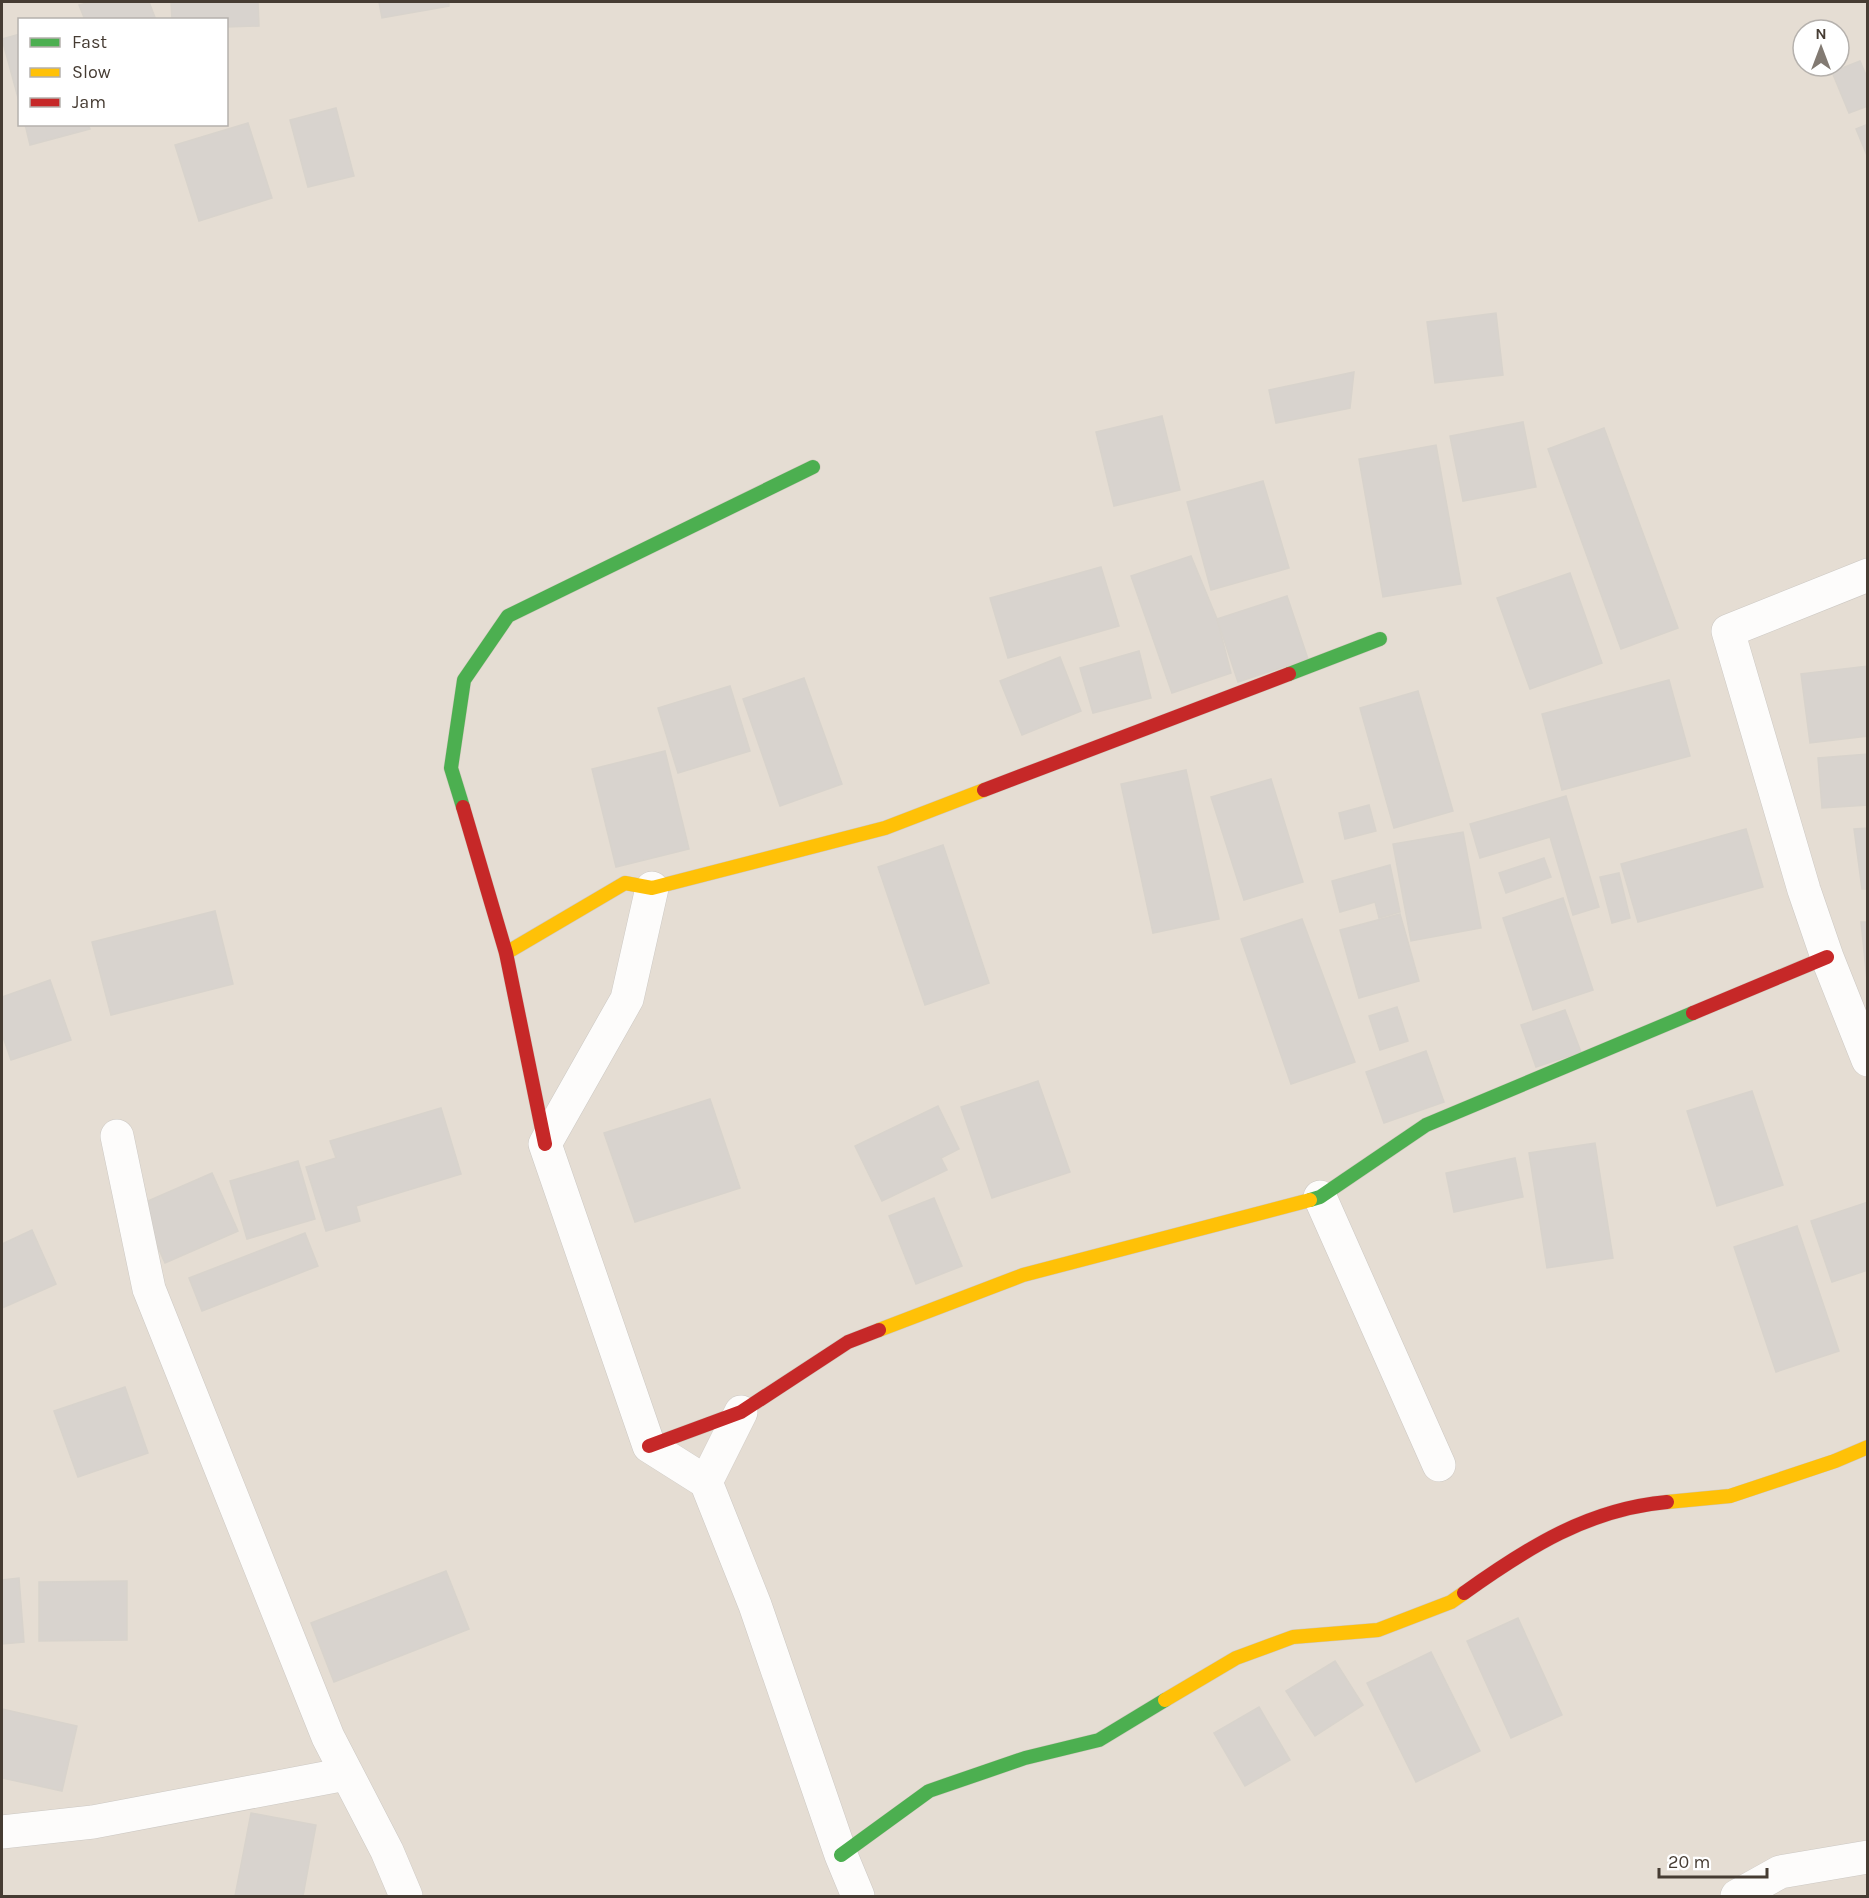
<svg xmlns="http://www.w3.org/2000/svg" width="1869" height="1898" font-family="Karla,sans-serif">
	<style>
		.residential { fill: #e5ddd3; fill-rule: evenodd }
		.building { fill: #d8d3ce; stroke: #d8d3cc; stroke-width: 1.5 }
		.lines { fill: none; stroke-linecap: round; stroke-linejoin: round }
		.street-casing { stroke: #ccc8c3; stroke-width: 34 }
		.fast-casing { stroke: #d0c8bd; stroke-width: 15 }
		.slow-casing { stroke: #d0c8bd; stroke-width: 15 }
		.jam-casing { stroke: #d0c8bd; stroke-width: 15 }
		.street { stroke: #fdfcfb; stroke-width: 33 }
		.fast { stroke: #4caf50; stroke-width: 14 }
		.slow { stroke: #ffc107; stroke-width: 14 }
		.jam { stroke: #c62828; stroke-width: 14 }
	</style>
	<rect width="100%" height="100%" fill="#f0ece6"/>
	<!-- residential -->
	<path class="residential" d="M2,2H1867V1896H2ZM20,20H226V124H20ZM1803,30H1839V66H1803Z"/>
	<!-- building -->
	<g class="building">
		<path d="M91,2H149L156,20H85L79,5Z"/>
		<path d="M171,2H258L259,26L226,27V20H172Z"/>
		<path d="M379,2H449V6L382,18Z"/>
		<path d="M20,34V105L2,39Z"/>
		<path d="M1860,61L1868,80V106L1849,113L1832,72Z"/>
		<path d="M336,108L354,176L308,187L290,120Z"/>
		<path d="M248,123L272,198L199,221L175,145Z"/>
		<path d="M25,124H88L90,129L30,145Z"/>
		<path d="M1868,124V158L1856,129Z"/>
		<path d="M1496,313L1503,375L1435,383L1427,322Z"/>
		<path d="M1354,372L1350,408L1276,423L1269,390Z"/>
		<path d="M1162,416L1180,490L1114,506L1096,432Z"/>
		<path d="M1523,422L1536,487L1463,501L1450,436Z"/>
		<path d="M1604,428L1678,628L1621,649L1548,449Z"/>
		<path d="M1436,445L1461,584L1383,597L1359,459Z"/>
		<path d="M1263,481L1289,568L1211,590L1187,502Z"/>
		<path d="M1191,556L1217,619L1231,673L1172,693L1131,576Z"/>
		<path d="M1101,567L1119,626L1008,658L990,598Z"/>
		<path d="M1570,573L1602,663L1530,689L1497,598Z"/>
		<path d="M1287,596L1308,659L1238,682L1217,619Z"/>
		<path d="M1139,651L1151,698L1093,713L1080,668Z"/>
		<path d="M1060,657L1081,711L1022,735L1000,681Z"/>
		<path d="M1868,666V736L1810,743L1801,674Z"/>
		<path d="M804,678L842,784L780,806L743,699Z"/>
		<path d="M1669,680L1690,756L1562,790L1542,714Z"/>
		<path d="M730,686L750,751L678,773L658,708Z"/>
		<path d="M1418,691L1453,811L1394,828L1360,708Z"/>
		<path d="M665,751L689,849L616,867L592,769Z"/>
		<path d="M1868,754V805L1822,808L1818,758Z"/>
		<path d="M1186,770L1219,919L1153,933L1121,784Z"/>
		<path d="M1271,779L1303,882L1244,900L1211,797Z"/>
		<path d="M1566,796L1599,907L1573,915L1550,837L1480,858L1470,824Z"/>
		<path d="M1369,805L1376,831L1345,839L1339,813Z"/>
		<path d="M1868,828V889H1862L1854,829Z"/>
		<path d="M1746,829L1763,887L1638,922L1621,864Z"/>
		<path d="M1463,832L1481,928L1411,941L1393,844Z"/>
		<path d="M943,845L989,983L925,1005L878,867Z"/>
		<path d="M1544,858L1551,877L1506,893L1499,873Z"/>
		<path d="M1390,865L1400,912L1379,918L1375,902L1340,912L1332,881Z"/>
		<path d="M1619,873L1630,918L1612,923L1600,877Z"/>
		<path d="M1563,898L1593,990L1533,1010L1503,918Z"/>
		<path d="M215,911L233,984L111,1015L92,942Z"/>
		<path d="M1400,914L1419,981L1359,998L1340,930Z"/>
		<path d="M1302,919L1355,1062L1291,1084L1241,939Z"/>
		<path d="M1861,922H1868L1867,980Z"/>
		<path d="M50,980L71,1040L11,1060L2,1034V997Z"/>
		<path d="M1397,1007L1408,1041L1380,1050L1369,1016Z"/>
		<path d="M1565,1010L1581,1052L1536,1067L1521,1025Z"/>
		<path d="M1426,1051L1444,1102L1384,1123L1366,1072Z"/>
		<path d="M1038,1081L1070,1172L992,1198L961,1107Z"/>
		<path d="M1752,1091L1783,1185L1717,1206L1687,1111Z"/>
		<path d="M710,1099L740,1188L635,1222L604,1133Z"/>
		<path d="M938,1106L959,1149L941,1158L947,1170L882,1201L855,1146Z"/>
		<path d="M441,1108L461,1174L356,1206L360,1221L326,1231L306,1167L336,1158L330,1141Z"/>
		<path d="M1595,1143L1613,1258L1547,1268L1529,1153Z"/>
		<path d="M1515,1158L1523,1197L1454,1212L1446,1173Z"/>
		<path d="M298,1161L315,1219L247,1239L230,1181Z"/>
		<path d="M212,1173L238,1231L165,1263L139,1205Z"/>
		<path d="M934,1198L962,1266L916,1284L889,1216Z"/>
		<path d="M1868,1202V1270L1832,1282L1811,1221Z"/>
		<path d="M1797,1226L1839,1351L1776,1372L1734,1247Z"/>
		<path d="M32,1230L56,1284L2,1308V1244Z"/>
		<path d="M305,1233L318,1266L202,1311L189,1278Z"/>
		<path d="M125,1387L148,1453L78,1477L54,1411Z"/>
		<path d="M446,1571L469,1629L334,1682L311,1623Z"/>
		<path d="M19,1578L24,1642L2,1644V1580Z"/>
		<path d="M127,1581V1640L39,1641V1582Z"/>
		<path d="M1518,1618L1562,1715L1511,1738L1467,1641Z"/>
		<path d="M1431,1652L1480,1751L1416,1782L1367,1683Z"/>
		<path d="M1335,1661L1363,1705L1315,1736L1286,1691Z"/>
		<path d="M1259,1707L1290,1760L1245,1786L1214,1733Z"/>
		<path d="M2,1709L77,1726L62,1791L2,1778Z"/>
		<path d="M251,1813L316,1825L303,1896H235Z"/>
	</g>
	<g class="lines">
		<!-- street casing -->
		<g class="street-casing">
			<g id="street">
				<path d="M1868,575L1728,631L1804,890L1827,957L1868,1060"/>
				<path d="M652,888L627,999L545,1144L649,1446L706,1482L755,1605L841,1855L858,1896"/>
				<path d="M117,1136L149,1289L328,1737L387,1851L406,1896"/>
				<path d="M1320,1197L1439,1465"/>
				<path d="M706,1482L741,1412"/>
				<path d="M2,1832L93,1822L346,1774"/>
				<path d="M1737,1896L1780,1872L1868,1857"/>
			</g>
		</g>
		<!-- fast casing -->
		<g class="fast-casing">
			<g id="fast">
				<path d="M1289,674L1380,639"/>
				<path d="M463,807L451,768L464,680L508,616L813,467"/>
				<path d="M1310,1200L1320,1197L1426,1125L1693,1013"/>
				<path d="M841,1855L929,1791L1025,1758L1099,1740L1165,1700"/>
			</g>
		</g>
		<!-- slow casing -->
		<g class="slow-casing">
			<g id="slow">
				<path d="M506,953L625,883L652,888L885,828L984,790"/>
				<path d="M879,1330L1023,1275L1310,1200"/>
				<path d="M1667,1502L1730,1496L1835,1461L1868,1447"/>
				<path d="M1165,1700L1236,1658L1293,1637L1378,1630L1451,1602L1464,1593"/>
			</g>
		</g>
		<!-- jam casing -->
		<g class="jam-casing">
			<g id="jam">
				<path d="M984,790L1289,674"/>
				<path d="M463,807L506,953L545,1144"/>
				<path d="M1693,1013L1827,957"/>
				<path d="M649,1446L741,1412L848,1342L879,1330"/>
				<path d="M1464,1593C1527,1548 1588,1509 1667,1502"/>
			</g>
		</g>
		<!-- street -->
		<use href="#street" class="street"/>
		<!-- fast -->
		<use href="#fast" class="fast"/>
		<!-- slow -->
		<use href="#slow" class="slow"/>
		<!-- jam -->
		<use href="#jam" class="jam"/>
	</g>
	<!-- border -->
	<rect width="1869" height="1898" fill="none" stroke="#463c33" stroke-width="6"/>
	<!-- legend -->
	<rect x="18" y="18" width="210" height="108" fill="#ffffff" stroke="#b5b1ad" stroke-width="1.5"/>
	<rect x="30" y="38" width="30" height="9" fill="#4caf50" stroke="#b5b1ad" stroke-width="1.5"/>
	<text x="72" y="48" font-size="18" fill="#463c33">Fast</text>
	<rect x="30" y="68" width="30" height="9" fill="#ffc107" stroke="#b5b1ad" stroke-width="1.5"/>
	<text x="72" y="78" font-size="18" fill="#463c33">Slow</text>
	<rect x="30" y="98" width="30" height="9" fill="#c62828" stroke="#b5b1ad" stroke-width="1.5"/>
	<text x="72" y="108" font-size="18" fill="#463c33">Jam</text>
	<!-- north arrow -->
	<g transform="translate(1821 48)"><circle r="28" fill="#ffffff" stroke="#b5b1ad" stroke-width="1.5"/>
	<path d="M0-4.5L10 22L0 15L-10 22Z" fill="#827a72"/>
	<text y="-9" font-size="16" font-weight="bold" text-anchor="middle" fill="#463c33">N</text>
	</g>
	<!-- scale -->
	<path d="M1659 1868v9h108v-9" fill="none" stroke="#463c33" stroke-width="3"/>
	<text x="1668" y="1868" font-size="18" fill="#463c33" stroke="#ffffff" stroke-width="4.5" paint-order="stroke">20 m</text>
</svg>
